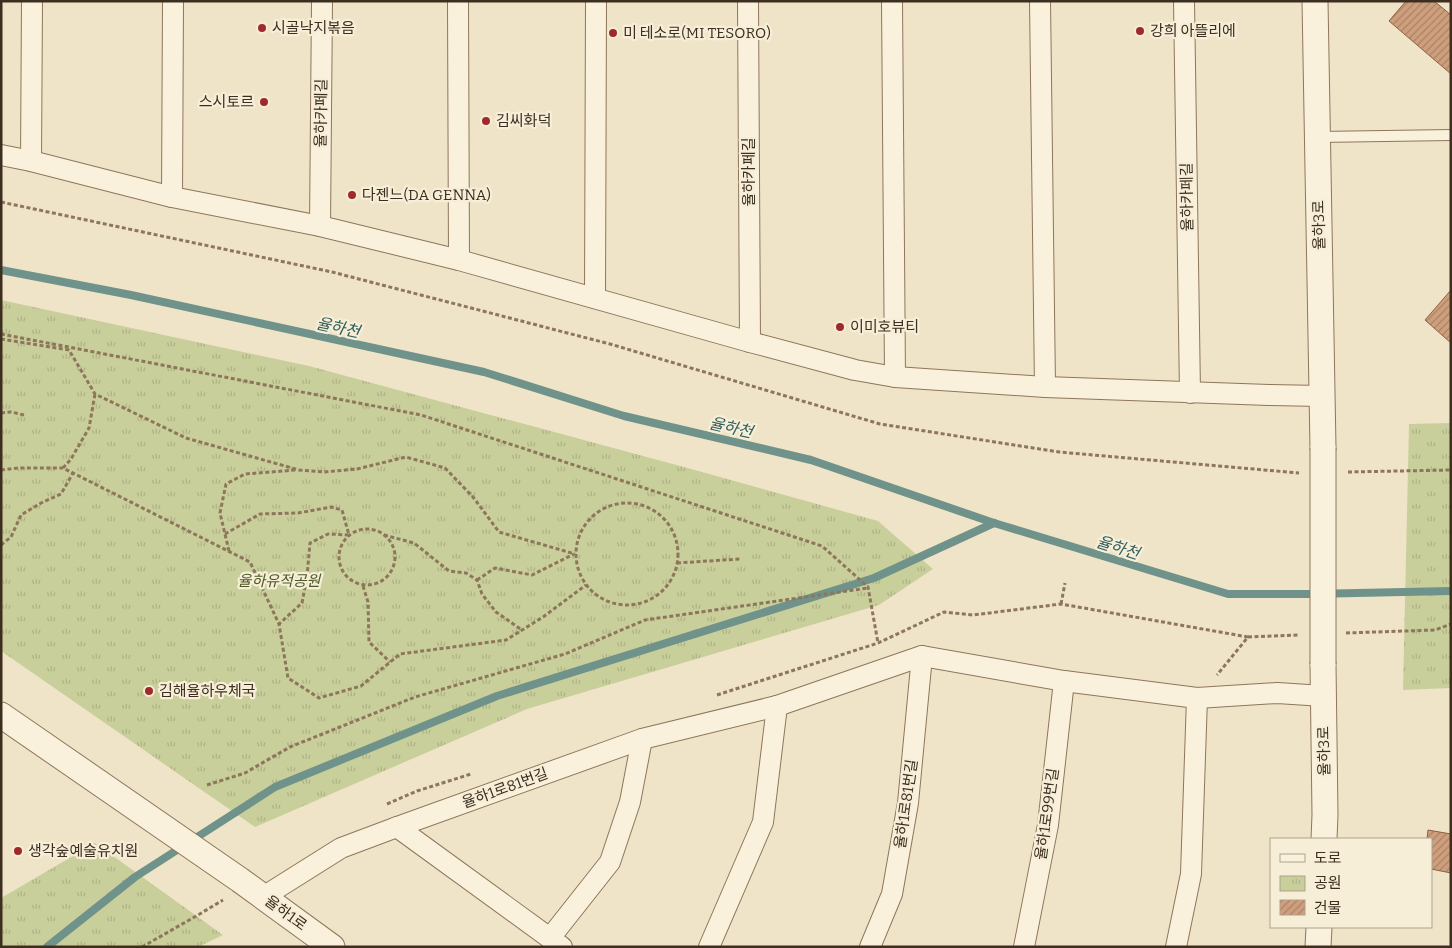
<svg xmlns="http://www.w3.org/2000/svg" width="1452" height="948" font-family="Bitter,'Noto Sans KR',serif">
	<style>
		.park { fill: url(#park-tufts) }
		.lines { fill: none; stroke-linecap: round; stroke-linejoin: round }
		.stream { stroke: #6f938a; stroke-width: 8 }
		.building { fill: url(#building-hatch); stroke: #8d5f41 }
		.service-casing { stroke: #8d765c; stroke-width: 12 }
		.minor-casing { stroke: #8d765c; stroke-width: 22 }
		.tertiary-casing { stroke: #8d765c; stroke-width: 27 }
		.path { stroke: #8d765c; stroke-width: 3; stroke-dasharray: 4 2.5; stroke-linecap: butt }
		.service { stroke: #faf1dc; stroke-width: 10 }
		.minor { stroke: #faf1dc; stroke-width: 20 }
		.tertiary { stroke: #faf1dc; stroke-width: 25 }
		.tertiary-bridge-casing { stroke: #8d765c; stroke-width: 27; stroke-linecap: butt }
		.tertiary-bridge { stroke: #faf1dc; stroke-width: 25 }
		.poi-dot { fill: #9e2a2b; stroke: #f7eed8; stroke-width: 2 }
		.labels { text-anchor: middle; stroke-width: 4.5; stroke-linejoin: round; paint-order: stroke }
		.poi-label { font-size: 15px; fill: #3d2e20; stroke: #f7eed8; text-anchor: start }
		.street-label { font-size: 15px; fill: #3d2e20; stroke: #f7eed8 }
		.park-label { font-size: 15px; font-style: italic; fill: #4d5a26; stroke: #f7eed8 }
		.water-label { font-size: 16px; font-style: italic; fill: #2f5d5a; stroke: #f7eed8 }
	</style>
	<defs>
		<pattern id="park-tufts" width="24" height="20" patternUnits="userSpaceOnUse" patternTransform="scale(1.25)"><rect width="24" height="20" fill="#c9cf9b"/><path d="M3 7l-1-3M5 7V3M7 7l1-3M15 17l-1-3M17 17v-4M19 17l1-3" fill="none" stroke="#aeb285"/></pattern>
		<pattern id="building-hatch" width="6" height="6" patternUnits="userSpaceOnUse" patternTransform="scale(1.25)"><rect width="6" height="6" fill="#cf9f7d"/><path d="M-1 1l2-2M0 6l6-6M5 7l2-2" fill="none" stroke="#a98266"/></pattern>
	</defs>
	<rect width="100%" height="100%" fill="#f0e4c8"/>
	<!-- park -->
	<g class="park">
		<path d="M1,300L309,366L695,470L878,521L933,569L879,605L527,709L255,827L1,651Z"/>
		<path d="M1451,423V688L1403,690L1409,424Z"/>
		<path d="M95,843L223,935L198,947H1V898Z"/>
	</g>
	<g class="lines">
		<!-- stream -->
		<g class="stream">
			<path d="M1,270L131,295L484,372L624,416L811,460L994,523L1228,594H1310L1451,591"/>
			<path d="M47,947L135,877L275,787L497,696L874,578L994,523"/>
		</g>
	</g>
	<!-- building -->
	<g class="building">
		<path d="M1406,1H1434L1451,15V74L1389,21Z"/>
		<path d="M1451,290V343L1425,320Z"/>
		<path d="M1428,830L1451,834V873L1431,869V839H1427Z"/>
	</g>
	<g class="lines">
		<!-- service casing -->
		<g class="service-casing">
			<path id="service" d="M1318,137L1451,135"/>
		</g>
		<!-- minor casing -->
		<g class="minor-casing">
			<g id="minor">
				<path d="M458,1L459,260"/>
				<path d="M748,1L750,342"/>
				<path d="M892,1L895,377"/>
				<path d="M1040,1L1045,387"/>
				<path d="M1184,1L1190,393"/>
				<path d="M1,155L31,161L172,197L320,226L459,260L750,342L855,370L895,377L1045,387L1269,395L1322,396"/>
				<path d="M31,161L32,1"/>
				<path d="M172,197L173,1"/>
				<path d="M320,226L322,1"/>
				<path d="M595,298L596,1"/>
				<path d="M397,827L562,947"/>
				<path d="M263,897L341,848L397,827L642,739L777,706L922,656L1064,681L1197,698L1277,693L1324,696"/>
				<path d="M550,938L610,862L630,802L642,739"/>
				<path d="M709,947L763,822L777,706"/>
				<path d="M870,947L892,894L908,803L922,656"/>
				<path d="M1024,947L1048,825L1064,681"/>
				<path d="M1176,947L1191,874L1197,698"/>
			</g>
		</g>
		<!-- tertiary casing -->
		<g class="tertiary-casing">
			<g id="tertiary">
				<path d="M1315,1L1323,448"/>
				<path d="M1323,664L1325,815L1324,839"/>
				<path d="M1,715L240,880L332,947"/>
				<path d="M1318,947L1319,927"/>
			</g>
		</g>
		<!-- path -->
		<g class="path">
			<path d="M1,202L332,272L610,344L880,424L1059,452L1299,473"/>
			<path d="M1,334L421,415L822,546L868,587L878,643"/>
			<path d="M1,339L69,350L95,394L186,438L299,470L324,472L357,469L406,457L445,468L473,497L499,532L575,554"/>
			<path d="M1,413L11,412L24,415"/>
			<path d="M63,468L71,459L89,428L95,394"/>
			<path d="M1,470L18,468H63L250,562L279,624L288,678L319,698L361,686L400,654L506,640L543,617L586,585"/>
			<path d="M1348,472L1451,470"/>
			<circle cx="627" cy="554" r="51"/>
			<circle cx="367" cy="557" r="28"/>
			<path d="M225,534L260,514L298,513L331,507L342,510L349,535L328,534L310,543L307,576L302,603L279,624"/>
			<path d="M384,535L414,543L449,571L466,573L477,580L482,594L496,612L522,630"/>
			<path d="M1,545L11,537L21,515L41,503L61,494L73,473"/>
			<path d="M229,551L220,513L226,484L245,474L296,470"/>
			<path d="M677,563L740,559"/>
			<path d="M477,580L495,568L532,575L574,554"/>
			<path d="M363,586L368,602L369,642L390,662"/>
			<path d="M1061,604L1065,583"/>
			<path d="M1346,633L1435,630L1451,624"/>
			<path d="M1248,637L1298,635"/>
			<path d="M1450,680L1451,679"/>
			<path d="M717,695L878,643L944,612L973,615L1061,604L1248,637L1217,675"/>
			<path d="M207,785L245,773L290,747L415,697L565,654L645,620L868,588"/>
			<path d="M387,804L417,791L471,774"/>
			<path d="M142,947L198,915L223,900"/>
		</g>
		<!-- service -->
		<use href="#service" class="service"/>
		<!-- minor -->
		<use href="#minor" class="minor"/>
		<!-- tertiary -->
		<use href="#tertiary" class="tertiary"/>
		<!-- tertiary-bridge casing -->
		<g class="tertiary-bridge-casing">
			<path id="tertiary-bridge" d="M1323,448V664"/>
		</g>
		<!-- tertiary-bridge -->
		<use href="#tertiary-bridge" class="tertiary-bridge"/>
	</g>
	<!-- markers -->
	<g class="poi-dot">
		<circle cx="262" cy="28" r="5"/>
		<circle cx="1140" cy="31" r="5"/>
		<circle cx="613" cy="33" r="5"/>
		<circle cx="264" cy="102" r="5"/>
		<circle cx="486" cy="121" r="5"/>
		<circle cx="352" cy="195" r="5"/>
		<circle cx="840" cy="327" r="5"/>
		<circle cx="149" cy="691" r="5"/>
		<circle cx="18" cy="851" r="5"/>
	</g>
	<g class="labels">
		<!-- poi labels -->
		<g class="poi-label">
			<text x="272" y="33">시골낙지볶음</text>
			<text x="1150" y="36">강희 아뜰리에</text>
			<text x="623" y="38">미 테소로(MI TESORO)</text>
			<text x="254" y="107" text-anchor="end">스시토르</text>
			<text x="496" y="126">김씨화덕</text>
			<text x="362" y="200">다젠느(DA GENNA)</text>
			<text x="850" y="332">이미호뷰티</text>
			<text x="159" y="696">김해율하우체국</text>
			<text x="28" y="856">생각숲예술유치원</text>
		</g>
		<!-- street labels -->
		<g class="street-label">
			<text transform="translate(321 113) rotate(-89)" y="5">율하카페길</text>
			<text transform="translate(749 172) rotate(-90)" y="5">율하카페길</text>
			<text transform="translate(1187 197) rotate(-91)" y="5">율하카페길</text>
			<text transform="translate(1319 225) rotate(-91)" y="5">율하3로</text>
			<text transform="translate(1324 751) rotate(-91)" y="5">율하3로</text>
			<text transform="translate(505 788) rotate(-20)" y="5">율하1로81번길</text>
			<text transform="translate(906 804) rotate(-82)" y="5">율하1로81번길</text>
			<text transform="translate(1047 814) rotate(-82)" y="5">율하1로99번길</text>
			<text transform="translate(286 913) rotate(36)" y="5">율하1로</text>
		</g>
		<!-- park labels -->
		<g class="park-label">
			<text x="279" y="586">율하유적공원</text>
		</g>
		<!-- water labels -->
		<g class="water-label">
			<text transform="translate(338 327) rotate(12)" y="6">율하천</text>
			<text transform="translate(731 427) rotate(13)" y="6">율하천</text>
			<text transform="translate(1118 547) rotate(17)" y="6">율하천</text>
		</g>
	</g>
	<!-- border -->
	<rect width="1452" height="948" fill="none" stroke="#3d2e20" stroke-width="5"/>
	<!-- legend -->
	<rect x="1270" y="838" width="162" height="90" fill="#f7eed8" stroke="#ada18e"/>
	<rect x="1280" y="854" width="25" height="8" fill="#faf1dc" stroke="#ada18e"/>
	<text x="1314" y="863" font-size="15" fill="#3d2e20">도로</text>
	<rect x="1280" y="876" width="25" height="15" fill="url(#park-tufts)" stroke="#ada18e"/>
	<text x="1314" y="888" font-size="15" fill="#3d2e20">공원</text>
	<rect x="1280" y="900" width="25" height="15" fill="url(#building-hatch)" stroke="#ada18e"/>
	<text x="1314" y="913" font-size="15" fill="#3d2e20">건물</text>
</svg>
